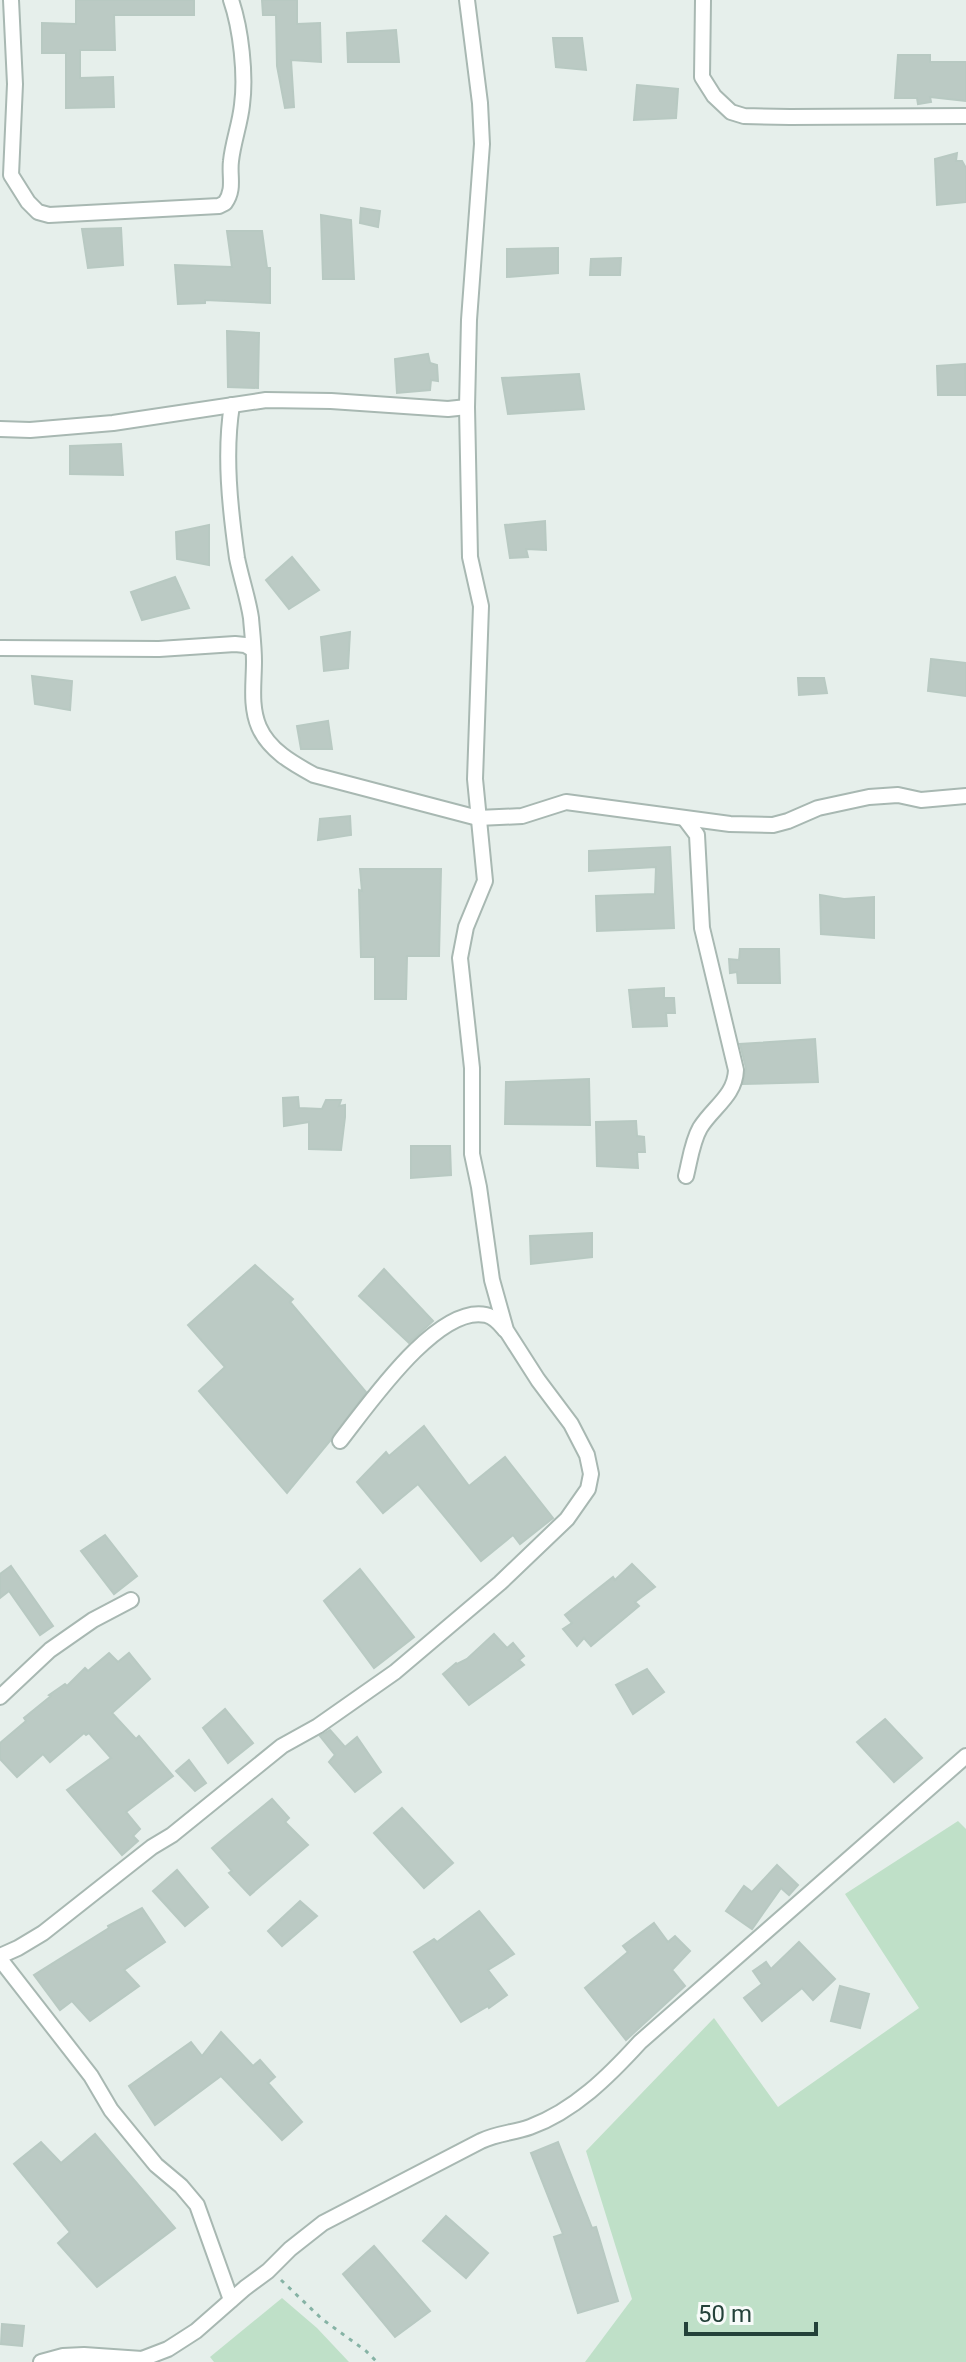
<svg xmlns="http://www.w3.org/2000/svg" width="966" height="2362" font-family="Roboto,sans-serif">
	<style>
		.green { fill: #bfe0c8 }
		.building { fill: #bbcac4; stroke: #b8c9c2; stroke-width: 2 }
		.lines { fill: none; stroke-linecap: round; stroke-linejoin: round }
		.street-casing { stroke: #a8b8b2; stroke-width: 18 }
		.path { stroke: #86b3a5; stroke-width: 3; stroke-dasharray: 4 6; stroke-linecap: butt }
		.street { stroke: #fff; stroke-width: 14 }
	</style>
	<rect width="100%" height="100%" fill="#e6efeb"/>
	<!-- green -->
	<g class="green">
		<path d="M958,1821L966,1829V2362H585L632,2299L586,2151L714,2018L778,2107L919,2008L845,1894Z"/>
		<path d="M282,2298L317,2328L349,2362H214L210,2357Z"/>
	</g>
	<!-- building -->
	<g class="building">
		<path d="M76,0H194V15H114L115,50H80V78L113,77L114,107L66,108V53H42V23L76,24Z"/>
		<path d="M262,0H297V24L320,23L321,62L291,60L294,107L285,108L277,66L276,15H263Z"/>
		<path d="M396,30L399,62H348L347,33Z"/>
		<path d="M553,38H582L586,70L556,67Z"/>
		<path d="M898,55H930V62H966V101L930,97L931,102L918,104L917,98H895Z"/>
		<path d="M637,85L678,89L676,118L634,120Z"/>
		<path d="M957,153L956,161H962L966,168V202L937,205L935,159Z"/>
		<path d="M361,208L380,211L378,227L360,223Z"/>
		<path d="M321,215L351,220L354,279H323Z"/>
		<path d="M121,228L123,265L88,268L82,229Z"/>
		<path d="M227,231H262L267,268H270V303L205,300V303L178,304L175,265L232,267Z"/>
		<path d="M558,248V273L507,277V249Z"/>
		<path d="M621,258L620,275H590L591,259Z"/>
		<path d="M227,331L259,333L258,388L228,387Z"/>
		<path d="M428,354L430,363L437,365L438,381L431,380L430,390L397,393L395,359Z"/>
		<path d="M965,364L966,395H938L937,366Z"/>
		<path d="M579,374L584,409L508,414L502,378Z"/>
		<path d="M121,444L123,475L70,474V446Z"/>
		<path d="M545,521L546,550L526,549L528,557L510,558L505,525Z"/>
		<path d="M209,525V565L177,559L176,532Z"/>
		<path d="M292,557L319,590L289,609L266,580Z"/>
		<path d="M175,577L189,608L142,620L131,592Z"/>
		<path d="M350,632L348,668L324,671L321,637Z"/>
		<path d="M931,659L966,663V696L928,691Z"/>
		<path d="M32,676L72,681L70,710L35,704Z"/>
		<path d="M798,678H824L827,693L799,695Z"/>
		<path d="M328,721L332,749H301L297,726Z"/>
		<path d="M350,816L351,835L318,840L320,819Z"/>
		<path d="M670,847L674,928L597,931L596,896L655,894L656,867L589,871V851Z"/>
		<path d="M360,869H441L439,956H407L406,999H375V957H361L359,890L362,891Z"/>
		<path d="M820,895L844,899L874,897V938L821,934Z"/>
		<path d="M740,949H779L780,983H738L737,972L730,973L729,959L739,960Z"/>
		<path d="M664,988V998H674L675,1013H666L667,1026L633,1027L629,990Z"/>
		<path d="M815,1039L818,1082L743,1084L746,1068L740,1044Z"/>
		<path d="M589,1079L590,1125L505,1124L506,1082Z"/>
		<path d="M298,1097L299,1108L322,1109L326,1100H341L339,1106L345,1105V1117L341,1150L309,1149V1122L284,1126L283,1098Z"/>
		<path d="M636,1121L637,1136L644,1137L645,1152H637L638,1168L597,1166L596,1122Z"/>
		<path d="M411,1146H450L451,1175L411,1178Z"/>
		<path d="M592,1233V1257L531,1264L530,1236Z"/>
		<path d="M255,1265L293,1299L290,1302L366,1392L330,1441L287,1493L199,1391L225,1367L188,1325Z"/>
		<path d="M384,1269L433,1321L409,1343L359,1296Z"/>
		<path d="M424,1426L469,1486L505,1457L553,1518L520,1544L513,1535L481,1561L418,1484L383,1513L357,1482L386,1452L389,1456Z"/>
		<path d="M105,1535L137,1576L114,1594L81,1551Z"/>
		<path d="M632,1564L655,1587L635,1602L639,1606L591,1646L584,1638L577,1646L563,1629L572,1623L565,1615L613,1577L615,1580Z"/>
		<path d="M11,1566L53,1626L40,1635L9,1591L0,1598V1574Z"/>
		<path d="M360,1569L414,1637L374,1668L324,1601Z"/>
		<path d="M494,1634L507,1648L513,1643L524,1656L519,1660L524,1665L469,1705L443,1674L456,1663L457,1664L467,1659Z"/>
		<path d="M109,1653L118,1662L129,1653L150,1679L112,1713L136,1739L139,1736L173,1776L126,1812L140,1829L133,1836L138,1841L122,1855L67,1790L111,1758L89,1733L86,1735L84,1733L50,1762L43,1754L17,1777L0,1759V1743L26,1721L24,1718L51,1696L49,1695L65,1684L67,1686L85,1668L88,1671Z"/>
		<path d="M647,1669L664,1692L633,1714L616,1685Z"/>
		<path d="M225,1709L253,1743L228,1763L203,1728Z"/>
		<path d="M885,1719L922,1758L894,1782L857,1742Z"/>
		<path d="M330,1730L345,1747L357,1737L381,1772L355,1792L329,1762L335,1755L320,1736Z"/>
		<path d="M189,1760L206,1783L195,1791L176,1771Z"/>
		<path d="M272,1799L289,1818L285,1822L308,1845L250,1895L229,1873L232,1871L212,1848Z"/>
		<path d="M402,1808L453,1863L424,1888L374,1833Z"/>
		<path d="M777,1865L798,1885L789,1895L781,1888L752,1929L726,1911L744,1886L752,1892Z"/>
		<path d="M177,1870L208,1907L185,1926L153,1891Z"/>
		<path d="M300,1901L317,1916L282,1946L268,1931Z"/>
		<path d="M142,1908L165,1942L124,1970L139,1986L90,2021L72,2001L60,2010L34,1975L109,1928L108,1926Z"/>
		<path d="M479,1911L514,1954L488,1970L507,1995L489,2008L488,2006L461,2022L414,1952L434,1939L437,1942Z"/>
		<path d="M654,1923L668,1942L675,1936L690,1951L672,1970L685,1986L626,2040L585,1988L628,1952L623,1946Z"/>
		<path d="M799,1942L835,1979L813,2000L802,1988L762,2021L744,1998L762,1984L753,1971L766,1962L771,1969Z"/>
		<path d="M840,1986L869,1994L860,2028L831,2021Z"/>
		<path d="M221,2032L253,2066L260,2060L275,2077L268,2083L302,2122L282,2140L221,2076L155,2125L129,2086L191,2042L202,2056Z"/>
		<path d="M95,2134L175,2228L97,2287L58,2243L70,2232L14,2164L41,2142L61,2163Z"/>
		<path d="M558,2142L592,2228L596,2227L618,2301L578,2313L554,2237L563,2234L531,2153Z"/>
		<path d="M446,2216L488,2253L466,2278L423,2241Z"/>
		<path d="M374,2246L430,2311L395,2337L343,2274Z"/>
		<path d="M2,2324L24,2326L22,2346L1,2344Z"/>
	</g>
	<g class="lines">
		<!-- street casing -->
		<g class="street-casing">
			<g id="street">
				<path d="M11,0L15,84L11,175L28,202L38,212L49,215L219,206L225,203C235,189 229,176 231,161C233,142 240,124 242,105C246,75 241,29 231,0"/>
				<path d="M703,0L702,77L714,96L731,112L744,116L790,117L966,116"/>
				<path d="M232,405C224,454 230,508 237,558C241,578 248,598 251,618C252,631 254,647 254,661C254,683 250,706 259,727C269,750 292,763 314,775L478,818L522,816L566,802L730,824L773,825L788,821L818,808L869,797L898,795L921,800L966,796"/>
				<path d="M0,429L30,430L113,423L266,400L331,401L448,409L467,407"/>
				<path d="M0,648L159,649L235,644L245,645L252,649"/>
				<path d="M685,819L697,835L702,928L736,1070C735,1096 713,1107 700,1128C692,1142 690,1160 686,1176"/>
				<path d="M340,1441C367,1407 437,1304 486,1315C495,1317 500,1324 505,1330"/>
				<path d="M0,1697L50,1650L93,1620L131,1600"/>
				<path d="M0,1956L18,1948L43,1933L152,1847L172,1835L282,1746L318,1726L395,1672L500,1583L567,1519L588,1489L591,1474L587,1455L571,1424L538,1380L506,1330L492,1280L479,1187L472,1154V1068L460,958L466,927L485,881L475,779L481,606L470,557L467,407L469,320L482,144L480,103L467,0"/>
				<path d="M0,1959L91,2076L111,2110L156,2165L181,2186L197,2205L231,2300"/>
				<path d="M41,2362L63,2356L84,2355L142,2359L168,2349L196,2331L245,2288L268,2271L290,2249L323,2223L481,2141C498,2133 513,2133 530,2127C574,2111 609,2076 640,2042L966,1756"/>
			</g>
		</g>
		<!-- path -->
		<path class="path" d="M281,2280L322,2319L366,2351L377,2362"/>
		<!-- street -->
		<use href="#street" class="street"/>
	</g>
	<!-- scale -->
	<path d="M686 2322v12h130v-12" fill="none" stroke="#24423a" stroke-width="4"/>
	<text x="698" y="2322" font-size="24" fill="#24423a" stroke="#f7fbf9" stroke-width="6" paint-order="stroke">50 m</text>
</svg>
